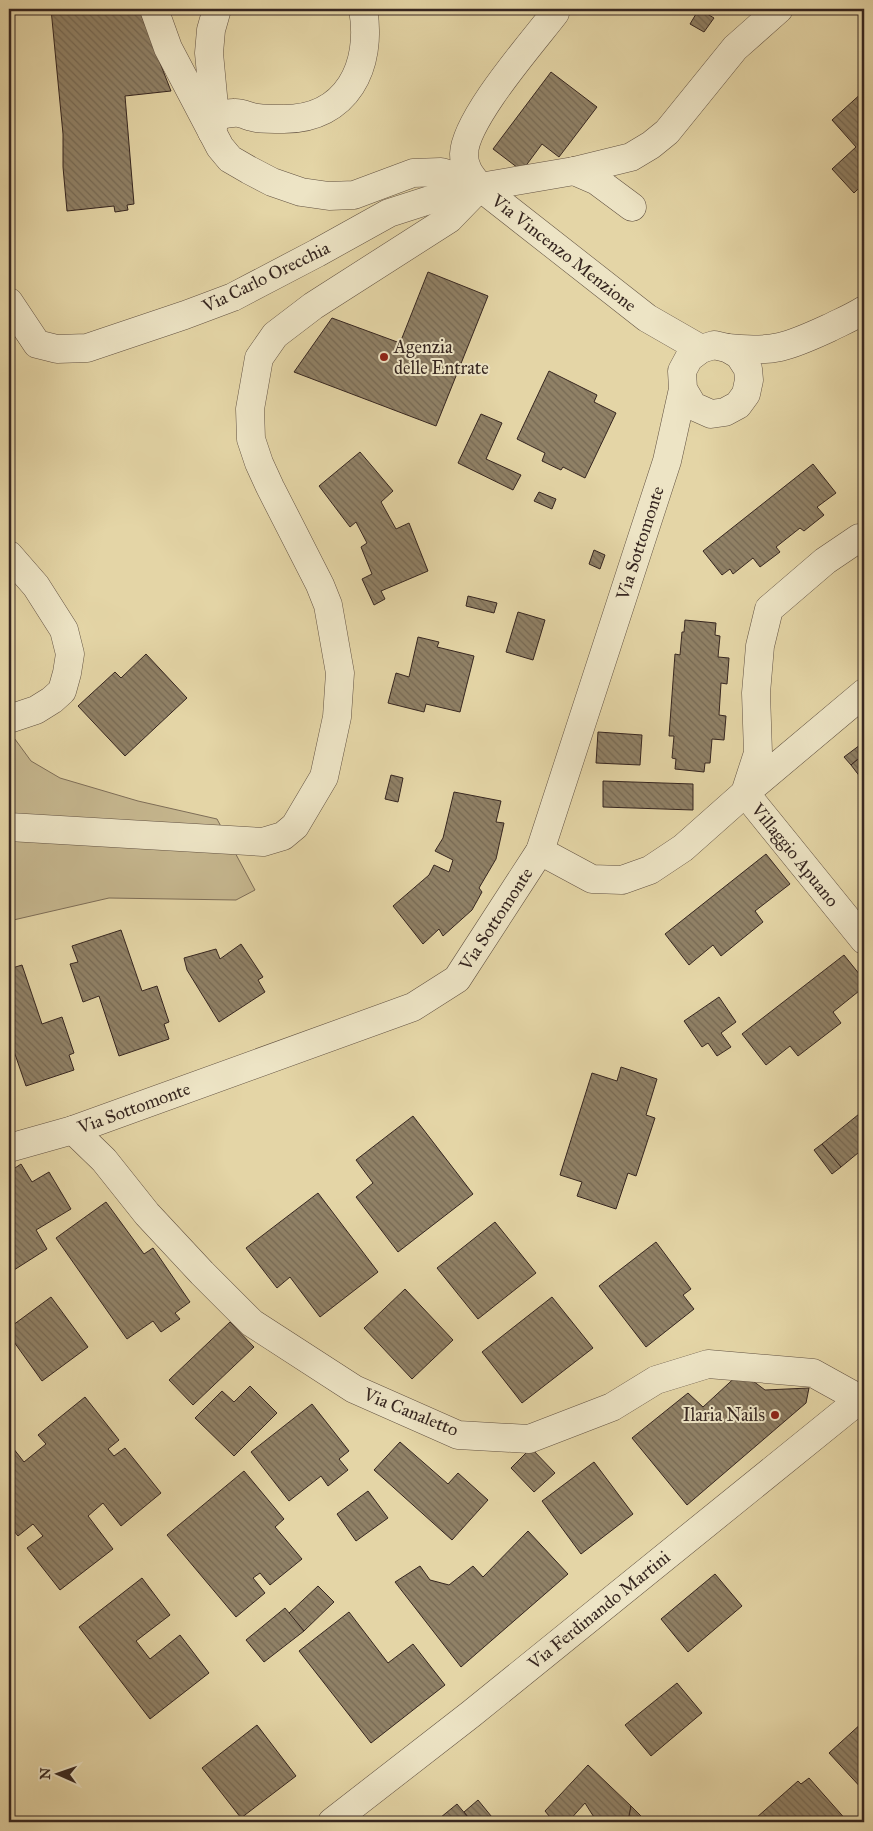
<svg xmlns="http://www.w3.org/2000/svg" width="873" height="1831" font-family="'IM FELL Great Primer',serif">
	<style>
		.grass { fill: #c6b78f; stroke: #7e6e58 }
		.building { fill: url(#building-back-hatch); stroke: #362620 }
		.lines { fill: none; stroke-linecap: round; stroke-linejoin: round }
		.minor-casing { stroke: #625242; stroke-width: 29 }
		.minor { stroke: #ede4c5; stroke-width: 28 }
		.poi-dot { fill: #8f2418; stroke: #ede4c5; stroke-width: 2 }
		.labels { text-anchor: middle; stroke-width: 4; stroke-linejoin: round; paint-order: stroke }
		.street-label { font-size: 18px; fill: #362620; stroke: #ede4c5 }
		.poi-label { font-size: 18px; fill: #362620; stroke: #ede4c5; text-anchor: start }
	</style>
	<defs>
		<pattern id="building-back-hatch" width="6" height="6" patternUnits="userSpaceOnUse" patternTransform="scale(1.25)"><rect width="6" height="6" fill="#908166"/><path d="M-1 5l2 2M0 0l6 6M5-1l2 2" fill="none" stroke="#766954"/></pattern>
	</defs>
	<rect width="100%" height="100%" fill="#e4d5a6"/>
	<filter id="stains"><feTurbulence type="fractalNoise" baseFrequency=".004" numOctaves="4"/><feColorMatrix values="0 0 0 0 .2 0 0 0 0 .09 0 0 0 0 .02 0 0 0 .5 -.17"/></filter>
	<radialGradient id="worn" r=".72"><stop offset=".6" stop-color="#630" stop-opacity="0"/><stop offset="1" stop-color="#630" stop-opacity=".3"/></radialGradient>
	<!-- grass -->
	<path class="grass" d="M9,731L31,761L60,778L138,801L217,819L255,890L236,900L109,898L9,921Z"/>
	<!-- building -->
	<g class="building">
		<path d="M51,9H139L171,91L125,96L134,204L127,205L128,210L115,212L114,206L67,211L63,167V134Z"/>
		<path d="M699,9L714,18L704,32L690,24Z"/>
		<path d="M551,72L597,107L559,157L542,144L522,171L493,149Z"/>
		<path d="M864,91V183L854,193L832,169L856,147L832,120Z"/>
		<path d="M428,272L488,296L436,426L294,372L332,318L400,343Z"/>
		<path d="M549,371L597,395L594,402L616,413L585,478L563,467L561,470L542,461L545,453L517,439Z"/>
		<path d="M481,414L502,423L486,459L521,475L513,490L458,463Z"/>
		<path d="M360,452L393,491L381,502L396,529L409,523L428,571L381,591L385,599L374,605L362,579L372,574L361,547L367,543L356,522L350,527L319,486Z"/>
		<path d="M813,464L836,493L817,507L824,515L804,531L800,528L776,547L780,552L760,567L753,558L733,574L730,569L722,575L703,551Z"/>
		<path d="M539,492L556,499L552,509L534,501Z"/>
		<path d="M594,550L605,555L600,569L589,564Z"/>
		<path d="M468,596L497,603L494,613L466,606Z"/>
		<path d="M518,612L545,620L533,660L506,652Z"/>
		<path d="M685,620L716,623L715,635L720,636L718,657L729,658L727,684L721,683L719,715L726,716L724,740L712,739L710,763H705L704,772L675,769L676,759L672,758L674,736H669L675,654L680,655L682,632H684Z"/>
		<path d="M418,637L439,642L437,647L474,656L460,712L426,704L424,712L388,703L396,673L409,677Z"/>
		<path d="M146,654L187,698L125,756L78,706L115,672L121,678Z"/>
		<path d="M598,732L642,735L640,765L596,763Z"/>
		<path d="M864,742V754L851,765L844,757Z"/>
		<path d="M864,754V782L851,765Z"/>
		<path d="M391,775L403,778L398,802L385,799Z"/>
		<path d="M603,781L693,784V810L603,807Z"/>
		<path d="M454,792L501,801L496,822L504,823L496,859L479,888L482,892L472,910L443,936L439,929L423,944L393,906L429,875L434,865L449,872L453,860L435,851L443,838Z"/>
		<path d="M766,854L790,884L755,911L763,922L721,956L713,945L689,965L665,934Z"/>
		<path d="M121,930L142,991L157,986L169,1022L164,1024L169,1039L119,1056L99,996L83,1002L70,964L78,962L72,946Z"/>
		<path d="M241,944L263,977L258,980L265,992L219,1022L187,970L184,958L216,949L220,959Z"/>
		<path d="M844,955L864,980V987L833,1012L841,1023L798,1056L790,1046L766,1065L742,1034Z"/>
		<path d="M22,965L42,1024L62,1017L74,1053L69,1055L74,1070L26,1086L9,1037V969Z"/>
		<path d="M719,997L736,1022L721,1033L731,1047L717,1056L708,1043L702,1047L684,1021Z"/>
		<path d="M621,1067L657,1079L646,1115L655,1118L636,1176L628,1173L616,1209L577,1196L582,1182L560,1175L592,1073L617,1081Z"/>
		<path d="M864,1110V1148L841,1167L822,1144Z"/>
		<path d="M413,1116L473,1194L398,1252L356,1197L373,1183L356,1160Z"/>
		<path d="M822,1144L841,1167L832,1174L814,1150Z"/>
		<path d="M21,1164L32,1182L49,1172L71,1209L36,1230L47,1249L14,1270L9,1261V1172Z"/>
		<path d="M318,1193L378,1272L320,1317L290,1277L277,1288L246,1248Z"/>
		<path d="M106,1202L144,1254L153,1248L190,1302L175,1313L180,1319L161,1332L153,1321L127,1339L56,1238Z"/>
		<path d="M495,1222L536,1273L478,1319L437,1268Z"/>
		<path d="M656,1242L691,1289L683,1295L694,1309L646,1347L599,1286Z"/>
		<path d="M405,1289L453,1340L412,1379L364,1328Z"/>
		<path d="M51,1297L88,1347L42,1381L9,1335V1328Z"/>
		<path d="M552,1297L593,1348L522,1403L482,1352Z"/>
		<path d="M230,1322L254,1347L193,1405L169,1380Z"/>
		<path d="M741,1372L765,1390L809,1388L806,1403L687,1505L632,1438L688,1393L703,1407Z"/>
		<path d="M250,1386L277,1413L234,1456L195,1418L222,1391L234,1402Z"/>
		<path d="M85,1397L119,1440L108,1449L114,1456L125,1448L161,1493L121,1526L103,1503L88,1516L113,1549L60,1590L27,1548L43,1536L33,1524L18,1536L9,1525V1452L13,1448L24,1462L46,1444L38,1435Z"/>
		<path d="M312,1404L349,1451L339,1459L348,1470L328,1486L321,1476L289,1501L251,1452Z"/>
		<path d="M400,1442L448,1484L458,1473L488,1500L452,1540L374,1470Z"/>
		<path d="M531,1448L555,1473L534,1492L511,1468Z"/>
		<path d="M594,1462L633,1514L581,1554L542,1501Z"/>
		<path d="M244,1471L284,1519L275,1527L302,1559L270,1585L260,1573L253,1578L265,1593L236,1617L167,1535Z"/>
		<path d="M368,1491L388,1518L356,1541L337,1514Z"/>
		<path d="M528,1531L568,1574L461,1667L395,1582L420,1566L430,1580L449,1585L473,1566L483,1577Z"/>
		<path d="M715,1574L742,1606L688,1652L661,1619Z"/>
		<path d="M142,1578L170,1615L136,1641L150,1659L180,1635L209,1673L150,1719L79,1627Z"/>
		<path d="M318,1586L334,1602L304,1631L288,1614Z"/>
		<path d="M285,1608L304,1631L264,1662L246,1640Z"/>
		<path d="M349,1612L388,1663L413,1644L445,1685L371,1743L299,1651Z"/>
		<path d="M677,1683L702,1713L651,1756L625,1725Z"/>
		<path d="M863,1722L864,1723V1791L829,1753Z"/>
		<path d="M257,1725L296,1776L241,1818L202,1768Z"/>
		<path d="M588,1765L631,1806L628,1822H597L585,1803L568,1822H554L545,1811Z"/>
		<path d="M809,1778L848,1822H759L756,1818L798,1781L801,1784Z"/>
		<path d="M478,1800L496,1822H472L464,1812Z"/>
		<path d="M457,1804L472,1822H435Z"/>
		<path d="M631,1806L647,1822H628Z"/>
	</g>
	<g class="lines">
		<!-- minor casing -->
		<g class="minor-casing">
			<g id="minor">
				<path d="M154,9L168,48L220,147L230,159L249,170L272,182L301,192L329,196L354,195L413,173L441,172L466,179L480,187L647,318L701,349"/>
				<path d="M215,117L209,53L211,30L217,9"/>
				<path d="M212,132L215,117C221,115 228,113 234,113C241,112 249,117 257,118C265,119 275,119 284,119C347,119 373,66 363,9"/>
				<path d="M574,171L597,181L632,207"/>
				<path d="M480,187C472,177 464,169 464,154C465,119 532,43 555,13L556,9"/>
				<path d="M9,302L37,344L57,349L87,348L185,315L233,297L317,253L389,213L442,196L480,187L574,171L631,157L651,145L667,132L735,48L779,9"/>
				<path d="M727,348C773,353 788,347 829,328C841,322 853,317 864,310"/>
				<path d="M9,555L36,586L64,630L70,654L67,673L62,691L52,700L36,710L9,719"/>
				<path d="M864,693L745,793L864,940"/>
				<path d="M9,827L263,842L283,836L295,826L324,777L337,717L340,673L328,605L320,585L270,487L259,463L251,439L250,409L259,358L275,335L313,306L449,219L480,187"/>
				<path d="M540,851L592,879L622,880L650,870L683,848L745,793L758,753L756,693L760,646L769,609L825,561L859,538H864"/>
				<path d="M73,1130L104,1160L147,1214L202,1273L252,1323L354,1389L458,1435L529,1439L612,1407L656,1380L708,1364L813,1373L860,1399"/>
				<path d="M9,1148L73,1130L413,1007L457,979L540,851L667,461L683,389L682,371L689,358L701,349L714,345L727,348L739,355L748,369L749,380L746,394L738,405L725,412L711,414L693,406L683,389"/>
				<path d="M332,1822L471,1714L864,1396"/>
			</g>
		</g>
		<!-- minor -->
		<use href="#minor" class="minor"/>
	</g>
	<!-- markers -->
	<g class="poi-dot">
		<circle cx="384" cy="357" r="5"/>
		<circle cx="775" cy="1415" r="5"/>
	</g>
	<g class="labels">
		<!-- street labels -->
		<g class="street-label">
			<text transform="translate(564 253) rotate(38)" y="6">Via Vincenzo Menzione</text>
			<text transform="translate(266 277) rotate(-26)" y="6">Via Carlo Orecchia</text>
			<text transform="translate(640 543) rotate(-72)" y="6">Via Sottomonte</text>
			<text transform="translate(795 855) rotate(51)" y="6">Villaggio Apuano</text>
			<text transform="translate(496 919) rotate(-57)" y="6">Via Sottomonte</text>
			<text transform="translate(134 1108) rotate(-20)" y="6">Via Sottomonte</text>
			<text transform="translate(411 1412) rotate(22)" y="6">Via Canaletto</text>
			<text transform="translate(599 1610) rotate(-39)" y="6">Via Ferdinando Martini</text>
		</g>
		<!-- poi labels -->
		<g class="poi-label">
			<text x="394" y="353">Agenzia<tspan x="394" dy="21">delle Entrate</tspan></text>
			<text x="765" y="1421" text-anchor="end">Ilaria Nails</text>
		</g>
	</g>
	<!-- margin -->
	<rect width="873" height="1831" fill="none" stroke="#e4d5a6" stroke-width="30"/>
	<rect x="10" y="10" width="853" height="1811" fill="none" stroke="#362620" stroke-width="2.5"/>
	<rect x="15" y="15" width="843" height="1801" fill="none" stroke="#362620"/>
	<!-- north arrow -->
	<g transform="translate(58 1774) rotate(272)" stroke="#ede4c5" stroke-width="4" paint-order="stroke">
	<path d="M0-4L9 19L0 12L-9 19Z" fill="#362620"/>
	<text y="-8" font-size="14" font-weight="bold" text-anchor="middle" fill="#362620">N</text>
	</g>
	<rect width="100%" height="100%" filter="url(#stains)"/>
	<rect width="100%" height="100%" fill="url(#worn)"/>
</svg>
